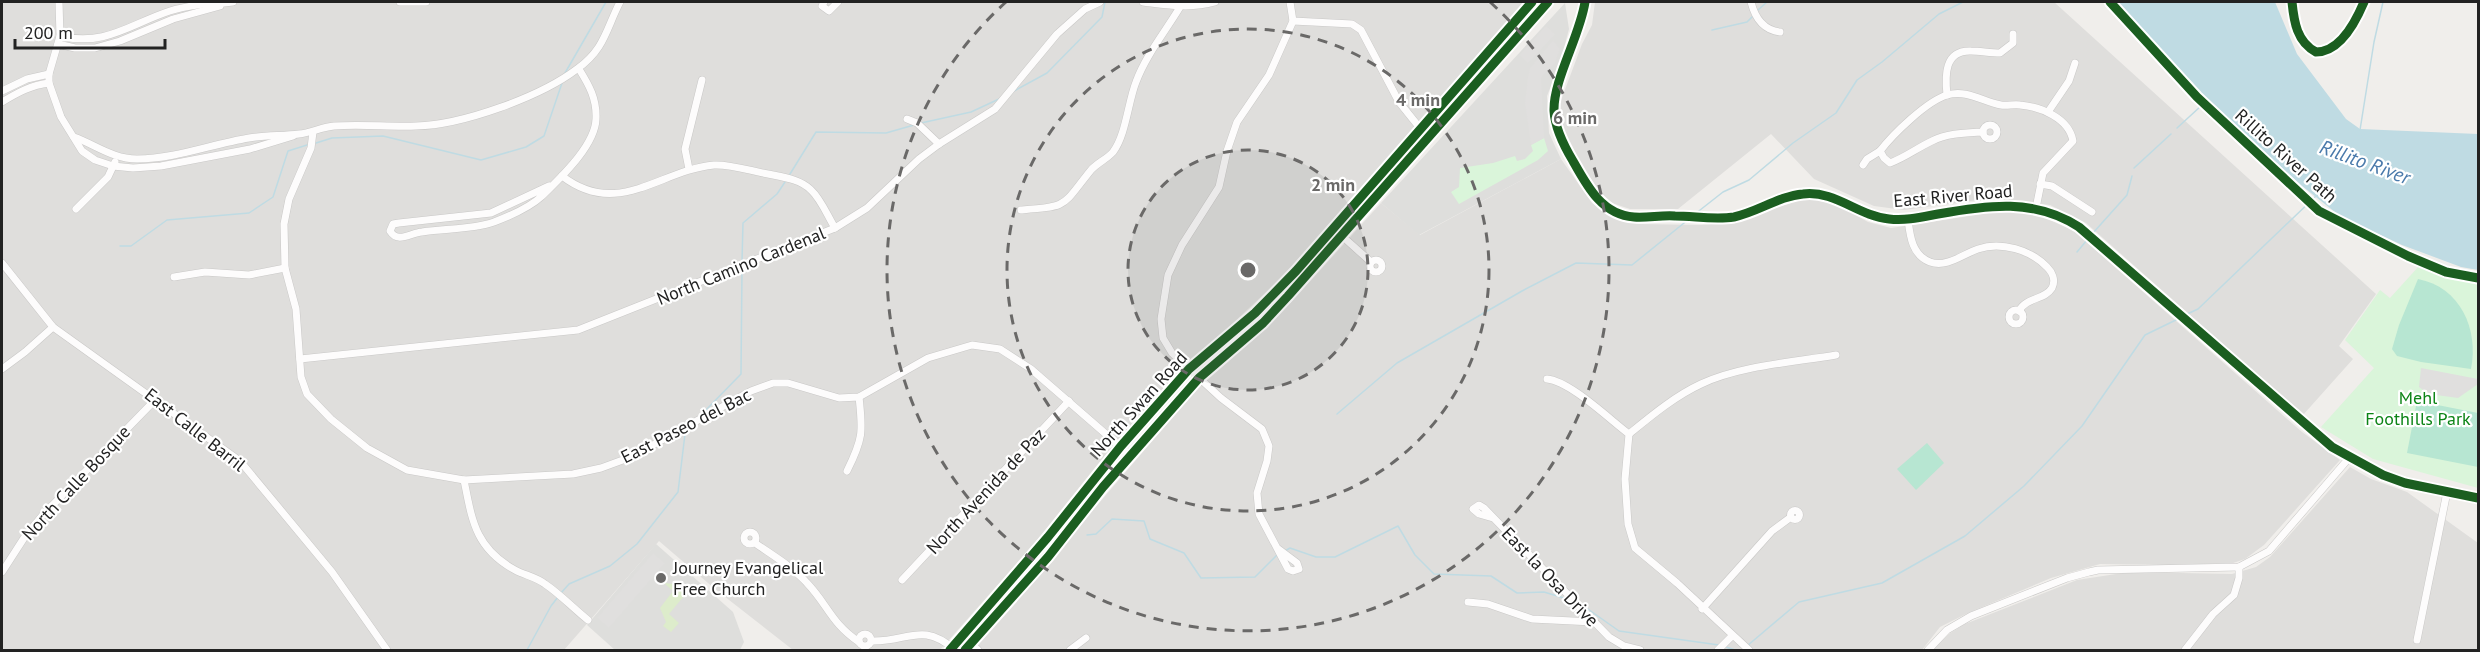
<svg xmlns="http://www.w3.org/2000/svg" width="2480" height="652" font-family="'PT Sans',sans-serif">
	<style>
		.residential { fill: #dfdedc }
		.religious { fill: #dededc }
		.grass { fill: #ddeccb }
		.park { fill: #daf5da }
		.pitch { fill: #b7e6d2 }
		.parking { fill: #e0dfde }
		.water { fill: #bfdbe3 }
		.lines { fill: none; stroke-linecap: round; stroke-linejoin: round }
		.stream { stroke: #bfdbe3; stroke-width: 1.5 }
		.minor-casing { stroke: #c9c8c7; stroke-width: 8 }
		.major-casing { stroke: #a79c86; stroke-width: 10 }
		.minor { stroke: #fdfcfc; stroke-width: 7 }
		.major { stroke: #f3ede7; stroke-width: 8 }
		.cycleway-casing { stroke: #fff; stroke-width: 13 }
		.cycleway { stroke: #1b5e20; stroke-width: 9 }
		.ring { fill: none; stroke: #6a6968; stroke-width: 3; stroke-dasharray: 10 8 }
		.poi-dot { fill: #6a6968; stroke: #fff; stroke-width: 2 }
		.labels { text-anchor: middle; stroke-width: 4.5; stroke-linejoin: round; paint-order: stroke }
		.street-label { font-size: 18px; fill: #222; stroke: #fff }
		.park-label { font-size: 18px; fill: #0c8416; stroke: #fff }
		.poi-label { font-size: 18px; fill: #222; stroke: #fff; text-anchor: start }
		.water-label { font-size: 20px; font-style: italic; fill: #4a7aab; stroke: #fff }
		.centre { fill: #6a6968; stroke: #fff; stroke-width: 3 }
		.ring-label { font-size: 18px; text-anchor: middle; font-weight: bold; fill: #6a6968; stroke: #fff; stroke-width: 4.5; stroke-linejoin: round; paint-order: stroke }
	</style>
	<rect width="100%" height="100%" fill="#f0eeeb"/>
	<!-- residential -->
	<g class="residential">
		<path d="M2,2H1527L1279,280L1166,386L1098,464L1033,545L940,650H793L715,589L659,541L564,650H2Z"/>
		<path d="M1595,2H2054L2376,294L2339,346L2353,359L2303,415L2086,223L2050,205L1993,198L1904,210L1874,206L1814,179L1771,134L1678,209H1630L1612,203L1598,190L1580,162L1562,125L1560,103L1582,44L1592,25Z"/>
		<path d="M1561,159L1592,203L1610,216L1639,224L1702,225L1731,222L1806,198L1838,205L1868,222L1891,228L2008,210L2039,215L2074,231L2302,432L2340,460L2264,545L2245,559L2233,563L2172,565L2100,564L2051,578L1968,613L1940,627L1922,650H973L1196,390L1253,340L1295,298L1381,203L1420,235Z"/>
		<path d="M2350,467L2371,479L2407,492L2478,543V650H1933L1949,634L1965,624L2077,580L2129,572L2232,574L2256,567L2270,557Z"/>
	</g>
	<!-- religious -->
	<g class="religious">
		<path d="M1565,3L1569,29L1560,63L1547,96L1549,133L1561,159L1419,235L1381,203Z"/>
		<path d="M656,544L733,612L744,642L740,650H615L587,625Z"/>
	</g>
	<!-- grass -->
	<path class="grass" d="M664,583L674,584L684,593V596L669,614L679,623L671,632L663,626L666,622L660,608L673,591Z"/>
	<!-- park -->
	<g class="park">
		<path d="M1544,138L1548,151L1538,160L1459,204L1451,192L1459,187L1460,168L1493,163L1515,156L1517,161L1525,159L1533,151L1531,145Z"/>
		<path d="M2420,265L2444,275L2478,279V488L2373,459L2321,427L2374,368L2345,340L2380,290L2390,298Z"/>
	</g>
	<!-- pitch -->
	<g class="pitch">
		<path d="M2418,279C2460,287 2479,329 2471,369L2421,362L2397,356L2392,349L2399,325Z"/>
		<path d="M2417,401L2478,413V467L2407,453Z"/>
		<path d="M1927,443L1944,463L1916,490L1897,469Z"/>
	</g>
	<!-- parking -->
	<g class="parking">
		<path d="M1546,26L1555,34L1528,63L1520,55Z"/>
		<path d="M1553,40L1560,49L1555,63L1541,78L1544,138L1531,145L1525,102L1528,77L1530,68Z"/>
		<path d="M2421,368L2478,379V384L2458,398L2429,394L2419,387Z"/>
		<path d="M653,553L665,563L609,628L597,618Z"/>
	</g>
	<!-- water -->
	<path class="water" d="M2118,2H2275L2297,54L2346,119L2360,129L2478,134V270L2461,267L2402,245L2340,216L2302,186L2204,97Z"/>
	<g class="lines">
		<!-- stream -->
		<g class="stream">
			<path d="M1758,10L1767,2"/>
			<path d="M1712,30L1747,22L1753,16"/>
			<path d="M565,73L606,2"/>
			<path d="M1014,91L1047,73L1102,17L1105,2"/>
			<path d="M921,123L971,112L999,99"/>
			<path d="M2177,128L2201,106L2212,103"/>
			<path d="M2360,130L2374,42L2383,2"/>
			<path d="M316,143L332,138L383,136L481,160L526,147L544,136L562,83"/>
			<path d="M2134,168L2171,134"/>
			<path d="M790,174L816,132L886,133L914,125"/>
			<path d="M1695,214L1723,192L1749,180L1793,143L1836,113L1857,80L1882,62L1939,14L1963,2"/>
			<path d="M2093,233L2127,195L2132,176"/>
			<path d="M120,246H131L167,220L249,213L273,197L288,151L307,145"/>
			<path d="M2077,252L2087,240"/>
			<path d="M742,261L743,223L777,194L785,182"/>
			<path d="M2185,315L2198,309L2316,196"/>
			<path d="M702,414L741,374L742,269"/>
			<path d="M1337,414L1397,363L1522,291L1576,263L1632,265L1689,219"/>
			<path d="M1087,535L1096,534L1112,519L1144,521L1150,539L1184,553L1201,578L1255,577L1278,554"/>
			<path d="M1285,551L1290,548L1316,557H1335L1398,526L1415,555L1434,574L1491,576L1517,593L1544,592L1567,599"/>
			<path d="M561,593L569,584L610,566L637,544L678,492L685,434L689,429"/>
			<path d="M1585,607L1619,631L1719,645"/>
			<path d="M1747,646L1799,602L1882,583L1965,536L2024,486L2082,426L2145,335L2180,318"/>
			<path d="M1726,647L1735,650"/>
			<path d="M527,650L551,606L558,597"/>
		</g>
		<!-- minor casing -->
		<g class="minor-casing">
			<g id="minor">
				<path d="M59,2L60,36L49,74V83L61,117L82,151L95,160L113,166L133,168L161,166L250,149L293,136"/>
				<path d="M400,2H426"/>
				<path d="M824,2L822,6L829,11L838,2"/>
				<path d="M1143,2C1168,5 1190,9 1215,2"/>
				<path d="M1585,2C1580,36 1553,80 1554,111C1555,129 1564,146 1573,161C1587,186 1602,215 1634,217C1648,218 1661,215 1675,216C1694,216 1714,220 1734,217C1758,212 1779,196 1803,194C1835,190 1858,216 1889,219C1906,221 1922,217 1938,214C1988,205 2034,198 2079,227L2332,447L2383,475L2405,483L2478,498"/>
				<path d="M1751,2C1755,18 1763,30 1780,32"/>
				<path d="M224,3L233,2"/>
				<path d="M1293,21L1352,24L1361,30L1399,102L1428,138"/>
				<path d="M60,36C105,47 130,24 170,11C185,6 201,5 216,2"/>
				<path d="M58,44L75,48H95L120,41L173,19L220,6"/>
				<path d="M2,91L27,79L49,74"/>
				<path d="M1947,95C1945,76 1944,50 1971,51C1980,51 1990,53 2000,53L2013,43V34"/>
				<path d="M2,102C17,93 31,85 49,83"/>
				<path d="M2048,112L2069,81L2075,63"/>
				<path d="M907,119L917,123L939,144"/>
				<circle cx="1990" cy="132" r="7"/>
				<path d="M313,132L311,148L289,199L284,224L285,268L296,309L301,377L307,394L331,419L367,448L407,470L464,480L573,474L601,468L631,457L751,391L773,383H788L839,398L859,397L928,358L972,345L1000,349L1031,369L1130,455"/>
				<path d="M1983,132C1966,133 1948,133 1932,141C1917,148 1906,157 1890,163L1884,158L1880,151C1893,134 1927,101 1947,95C1967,89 1983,102 2001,105C2007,106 2014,104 2020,105C2041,107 2069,118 2073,141L2043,173L2036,208"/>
				<path d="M74,137C96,145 113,159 137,159C175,159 212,144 249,138C266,135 282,136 299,134C311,133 322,127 334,126C361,124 389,127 416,126C462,125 540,97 577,69C605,49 606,29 620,2"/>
				<path d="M1863,165L1867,159L1880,151"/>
				<path d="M689,169L685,149L702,80"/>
				<path d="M562,176C618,219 660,170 714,165C730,164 751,171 768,174C782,177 800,179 811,190C821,199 828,217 835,228"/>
				<path d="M2040,184L2052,186L2092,212"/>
				<path d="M549,186L491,213L399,223L393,224L390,231C398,244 410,233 422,232C445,228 471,230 494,222C510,216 530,207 542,196C560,178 595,146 596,119C597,99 589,85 579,69"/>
				<path d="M76,209L108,177L115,162"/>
				<path d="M1021,210C1070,206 1061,207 1091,170C1097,163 1107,159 1113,152C1126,135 1128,102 1136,82C1146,55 1165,32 1180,7"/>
				<path d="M1908,220C1910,236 1912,255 1930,262C1947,268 1963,254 1978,249C2001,241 2031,250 2047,267C2052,272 2056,280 2052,288C2045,300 2026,297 2019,311"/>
				<path d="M1342,236L1371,262"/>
				<circle cx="1376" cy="266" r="6"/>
				<path d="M2,263L53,327L240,461L332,572L387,650"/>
				<path d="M174,277L205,272L249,275L285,268"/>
				<circle cx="2016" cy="317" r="7"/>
				<path d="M300,359L578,330L835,228L867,208L919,159L939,144L995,109L1057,34L1085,9L1100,2"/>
				<path d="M2,369L25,352L53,327"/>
				<path d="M1547,379C1570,381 1609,419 1629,434L1625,479L1628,524L1635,548L1677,583L1749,650"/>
				<path d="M1629,434C1651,416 1675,396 1701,384C1739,366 1794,362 1836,355"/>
				<path d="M847,471C863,439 863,432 859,397"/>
				<path d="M464,480C472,520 475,548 515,570C524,575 536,577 545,584C560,594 573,608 588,620"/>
				<circle cx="1795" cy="515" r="4.5"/>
				<path d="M1493,518L1479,514L1473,509L1479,505L1484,508L1609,637L1624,646L1640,650"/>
				<circle cx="750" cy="538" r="6"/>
				<path d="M755,543C772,555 793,567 807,583C828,605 831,623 859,642"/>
				<path d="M1277,548L1297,563L1299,569L1293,571L1288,569L1259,514L1257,493L1267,461L1269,446L1262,429L1221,398L1172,353L1163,338L1161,319L1168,275L1182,245L1219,187L1227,151L1237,122L1269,75L1293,21L1290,2"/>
				<path d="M2,572L24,538L42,516L156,399"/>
				<path d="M902,580L1069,401"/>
				<path d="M1468,602L1488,604L1532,619L1593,622"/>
				<path d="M1702,609L1772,531L1791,517"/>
				<circle cx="865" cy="640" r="6"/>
				<path d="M963,636L978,650"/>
				<path d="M2417,640L2447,492"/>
				<path d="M872,641C908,642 922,621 955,650"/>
				<path d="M1070,650L1086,638"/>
				<path d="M1718,650L1732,636"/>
				<path d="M1928,650L1947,630L1971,616L2067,578L2089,572L2098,570L2239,567L2269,551L2349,458"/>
				<path d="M2185,650L2213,614L2234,595L2239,578V567"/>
			</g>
		</g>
		<!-- major casing -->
		<g class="major-casing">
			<g id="major">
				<path d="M950,650L1048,537L1121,446L1189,369L1255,313L1296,271L1532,2"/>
				<path d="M965,650L1048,557L1103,487L1199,378L1263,323L1288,296L1548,2"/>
			</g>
		</g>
		<!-- minor -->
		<use href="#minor" class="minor"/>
		<!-- major -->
		<use href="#major" class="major"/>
		<!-- cycleway casing -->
		<g class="cycleway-casing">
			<g id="cycleway">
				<path d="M1585,2C1580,36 1553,80 1554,111C1555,129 1564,146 1573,161C1587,186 1602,215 1634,217C1648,218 1661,215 1675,216C1694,216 1714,220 1734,217C1758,212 1779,196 1803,194C1835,190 1858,216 1889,219C1906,221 1922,217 1938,214C1988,205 2034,198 2079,227L2332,447L2383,475L2405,483L2478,498"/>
				<path d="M2110,2L2197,97L2319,211L2408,256L2446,272L2478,278"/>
				<path d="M2292,2C2294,22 2297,42 2316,52C2340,52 2356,21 2364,2"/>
				<path d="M950,650L1048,537L1121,446L1189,369L1255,313L1296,271L1532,2"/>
				<path d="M965,650L1048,557L1103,487L1199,378L1263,323L1288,296L1548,2"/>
			</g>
		</g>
		<!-- cycleway -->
		<use href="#cycleway" class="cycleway"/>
	</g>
	<!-- distance rings -->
	<circle cx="1248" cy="270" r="120" fill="#6a6968" fill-opacity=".12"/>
	<g class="ring">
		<circle cx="1248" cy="270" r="120"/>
		<circle cx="1248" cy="270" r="241"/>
		<path d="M1490 2A361 361 0 1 1 1006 2"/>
	</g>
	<!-- markers -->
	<circle class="poi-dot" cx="661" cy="578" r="6"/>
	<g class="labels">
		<!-- street labels -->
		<g class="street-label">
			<text transform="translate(2286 156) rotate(42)" y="6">Rillito River Path</text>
			<text transform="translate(1953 196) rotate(-5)" y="6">East River Road</text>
			<text transform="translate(741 266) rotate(-22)" y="6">North Camino Cardenal</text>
			<text transform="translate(1139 404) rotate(-48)" y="6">North Swan Road</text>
			<text transform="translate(686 426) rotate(-27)" y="6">East Paseo del Bac</text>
			<text transform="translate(195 430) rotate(38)" y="6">East Calle Barril</text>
			<text transform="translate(76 483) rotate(-47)" y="6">North Calle Bosque</text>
			<text transform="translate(986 491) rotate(-47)" y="6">North Avenida de Paz</text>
			<text transform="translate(1550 577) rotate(46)" y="6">East la Osa Drive</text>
		</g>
		<!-- park labels -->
		<g class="park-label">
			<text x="2418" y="404">Mehl<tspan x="2418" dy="21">Foothills Park</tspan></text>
		</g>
		<!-- poi labels -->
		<g class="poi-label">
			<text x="673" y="574">Journey Evangelical<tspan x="673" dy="21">Free Church</tspan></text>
		</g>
		<!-- water labels -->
		<g class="water-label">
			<text transform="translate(2365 162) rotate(20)" y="7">Rillito River</text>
		</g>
	</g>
	<circle cx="1248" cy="270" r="9" class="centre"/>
	<g class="ring-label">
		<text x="1418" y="106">4 min</text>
		<text x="1575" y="124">6 min</text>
		<text x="1333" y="191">2 min</text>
	</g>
	<!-- border -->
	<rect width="2480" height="652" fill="none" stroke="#222222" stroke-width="6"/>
	<!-- scale -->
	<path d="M15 39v9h150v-9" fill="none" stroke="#222222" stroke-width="3"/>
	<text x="24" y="39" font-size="18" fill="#222222" stroke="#ffffff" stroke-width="4.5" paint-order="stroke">200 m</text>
</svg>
